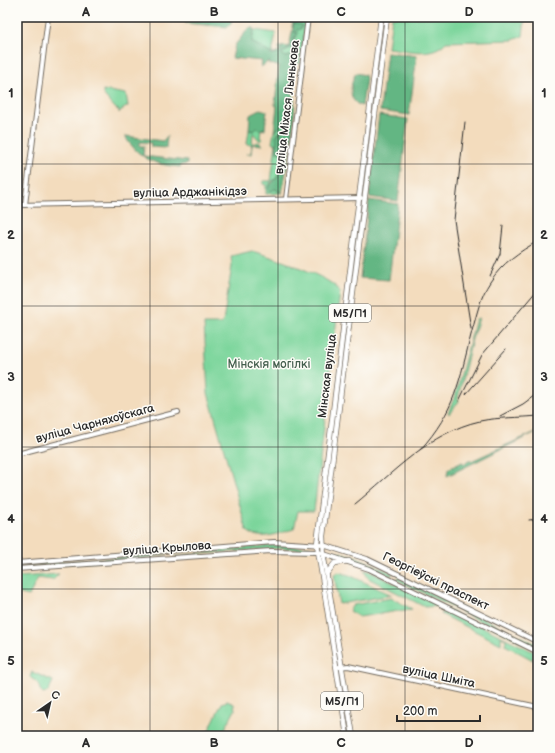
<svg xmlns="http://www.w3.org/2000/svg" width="555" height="753" font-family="'Balsamiq Sans',sans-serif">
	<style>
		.green { fill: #7bd59b; stroke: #538063 }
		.forest { fill: #64b683; stroke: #487057 }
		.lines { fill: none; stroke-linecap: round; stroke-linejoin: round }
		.secondary-casing { stroke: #71695e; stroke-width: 6 }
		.primary-casing { stroke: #71695e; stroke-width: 6 }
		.secondary { stroke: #fff; stroke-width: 4 }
		.primary { stroke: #fff; stroke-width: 4.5 }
		.rail { stroke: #2b2b2b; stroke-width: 1 }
		.grid { fill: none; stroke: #2b2b2b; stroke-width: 1; stroke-opacity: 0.55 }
		.labels { text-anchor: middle; stroke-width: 3; stroke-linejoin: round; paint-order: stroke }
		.shield { fill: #fdfcf7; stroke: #6a6a68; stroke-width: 1 }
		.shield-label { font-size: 11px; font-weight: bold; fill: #2b2b2b }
		.street-label { font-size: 12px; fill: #2b2b2b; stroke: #fdfcf7 }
		.park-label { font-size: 12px; fill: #435e4d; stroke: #fdfcf7 }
		.neatline { fill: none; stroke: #2b2b2b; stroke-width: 1.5 }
		.grid-label { font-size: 13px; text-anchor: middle; font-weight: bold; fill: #2b2b2b }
	</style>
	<rect width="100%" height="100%" fill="#fdfcf7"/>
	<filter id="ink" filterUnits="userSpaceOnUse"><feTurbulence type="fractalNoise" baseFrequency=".025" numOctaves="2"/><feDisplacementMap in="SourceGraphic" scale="8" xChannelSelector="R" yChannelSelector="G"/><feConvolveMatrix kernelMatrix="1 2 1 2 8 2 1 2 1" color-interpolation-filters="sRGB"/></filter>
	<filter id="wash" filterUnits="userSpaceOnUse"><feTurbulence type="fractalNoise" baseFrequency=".012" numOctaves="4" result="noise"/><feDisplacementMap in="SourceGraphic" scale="16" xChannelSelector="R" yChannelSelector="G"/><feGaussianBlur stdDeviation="0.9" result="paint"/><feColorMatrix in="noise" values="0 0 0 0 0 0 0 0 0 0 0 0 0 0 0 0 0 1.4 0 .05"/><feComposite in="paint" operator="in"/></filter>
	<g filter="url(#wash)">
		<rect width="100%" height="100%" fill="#f3dcbd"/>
		<!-- green -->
		<g class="green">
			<path d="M293,17H306L300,64L297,63L298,58L295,55L285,57L279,52V47H282L280,51L285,52L294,45L293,41L297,36L294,32L299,25H293L292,28Z"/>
			<path d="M392,17H525L523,36L513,40L446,42C432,58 407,50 388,48Z"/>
			<path d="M254,30L276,33L272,54L262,49L252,42Z"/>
			<path d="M103,90L126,94L128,106L120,111L119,113V110L116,109L103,94Z"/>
			<path d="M285,122V128L278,133L277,152L282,153L278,177L271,182L268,188L275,189L282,193L266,194V185L263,184V181H271L276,144L272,143L274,132Z"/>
			<path d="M265,127V130L261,129L260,138L263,139L260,141L253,133L252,144L258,142L263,145L252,144L251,154H246L251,153L252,145L247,144L249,130L253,131L257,128L260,130Z"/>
			<path d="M252,251C269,256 334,277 340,292L314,511H298L294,529C279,533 260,542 247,531L208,393L204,324H220L223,322L232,266L231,256Z"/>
			<path d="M479,318L472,339L458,398L459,401L449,414L448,413L455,396L476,319Z"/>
			<path d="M271,545L310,547L308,550L281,548L174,556Z"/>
			<path d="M334,551L354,556L392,573V575L390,576L352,559L334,554Z"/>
			<path d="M168,554L146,558L17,567L46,563Z"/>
			<path d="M364,570L369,571L440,606L425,607L368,578Z"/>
			<path d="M338,572L349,575L392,595L339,604L334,575Z"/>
			<path d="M59,574L53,580L38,578L29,596L17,593L18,577Z"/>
			<path d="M398,577L538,645V650L397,580Z"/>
			<path d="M391,598L412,609L359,617L349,611L353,605Z"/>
			<path d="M444,608L538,654V655L533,653V660L505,645L506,639L501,637V644L441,614Z"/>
			<path d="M32,672L53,681L48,692L43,693L40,690L39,684L30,677Z"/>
			<path d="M227,701L234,704L235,710L221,736L208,732L222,703Z"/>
		</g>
		<!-- forest -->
		<g class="forest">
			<path d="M186,17H232L231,24L227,27L185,23Z"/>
			<path d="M294,23L302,25V28L294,32L298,33L293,41L295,49L289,48L288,50L281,53L286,57L293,55L298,58L292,72L295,84L292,92C301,102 285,177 282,193L275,189L270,192L268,188C271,183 275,181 278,176C281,169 281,161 282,153L277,152L276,136L285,128V122L274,132L277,106L275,105L279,66L269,64V61L261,67L262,61L232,58L235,45L249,28H254L252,42L270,53L271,55L280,52L283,46L289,47Z"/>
			<path d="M387,52L417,56L409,115L380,111Z"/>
			<path d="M356,73L365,75L366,79L362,106C347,102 350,83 356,73Z"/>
			<path d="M260,109L267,111L265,128L259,130L257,128L254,131L249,130L250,115Z"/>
			<path d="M379,115L408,119L398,201L369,197Z"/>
			<path d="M126,136L163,141L167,136L166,148L151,147V143L140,142V146H144L143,156L187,161V164L181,165L180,167C161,165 145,162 132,146C129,143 126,139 126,136Z"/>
			<path d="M369,200L398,204L389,280L360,278Z"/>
			<path d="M538,431L447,476L448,469L462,462L465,464L470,459L471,461Z"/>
		</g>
	</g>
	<g filter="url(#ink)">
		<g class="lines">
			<!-- secondary casing -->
			<g class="secondary-casing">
				<g id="secondary">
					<path d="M286,199L308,17"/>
					<path d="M17,205L361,198"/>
					<path d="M25,205L48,17"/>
					<path d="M17,454L178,412"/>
					<path d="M17,563L274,542L323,545L367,559L538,642"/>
					<path d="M17,569L271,551L318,552L369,569L538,652"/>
					<path d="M339,667L348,666L538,707"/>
				</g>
			</g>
			<!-- primary casing -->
			<g class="primary-casing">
				<g id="primary">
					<path d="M327,573L335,563L349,561"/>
					<path d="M347,736L317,544L381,17"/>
					<path d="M353,736L324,559L323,536L387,17"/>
				</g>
			</g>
			<!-- secondary -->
			<use href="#secondary" class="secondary"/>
			<!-- primary -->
			<use href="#primary" class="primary"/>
			<!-- rail -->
			<g class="rail">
				<path d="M465,122L454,220L471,329"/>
				<path d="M490,276L500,254L503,226"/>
				<path d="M466,394L506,349"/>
				<path d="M459,401L482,355L538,289"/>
				<path d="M500,416L523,404L538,393"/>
				<path d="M420,450C456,410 459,381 472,331C477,314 480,297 490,282C502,263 519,252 538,241"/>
				<path d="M355,504C393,473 430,432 480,421C499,417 519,418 538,416"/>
				<path d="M529,520L538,519"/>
			</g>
		</g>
	</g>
	<!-- grid -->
	<path class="grid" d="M150,17V736M278,17V736M405,17V736M17,164H538M17,306H538M17,447H538M17,589H538"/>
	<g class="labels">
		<!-- shield labels -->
		<g class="shield">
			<rect x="329" y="304" width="42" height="18" rx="3"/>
			<rect x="321" y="692" width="42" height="18" rx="3"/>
		</g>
		<g class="shield-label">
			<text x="350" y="317">М5/П1</text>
			<text x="342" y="705">М5/П1</text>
		</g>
		<!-- street labels -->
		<g class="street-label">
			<text transform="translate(287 107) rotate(-83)" y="4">вуліца Міхася Лынькова</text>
			<text transform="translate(190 192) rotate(-1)" y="4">вуліца Арджанікідзэ</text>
			<text transform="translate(327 376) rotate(-83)" y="4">Мінская вуліца</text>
			<text transform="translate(95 423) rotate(-15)" y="4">вуліца Чарняхоўскага</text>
			<text transform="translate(167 548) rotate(-4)" y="4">вуліца Крылова</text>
			<text transform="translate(436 581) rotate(26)" y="4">Георгіеўскі праспект</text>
			<text transform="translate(439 676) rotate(12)" y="4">вуліца Шміта</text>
		</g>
		<!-- park labels -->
		<g class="park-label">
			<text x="269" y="368">Мінскія могілкі</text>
		</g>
	</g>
	<!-- margin -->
	<rect width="555" height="753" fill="none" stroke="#fdfcf7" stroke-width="44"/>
	<!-- north arrow -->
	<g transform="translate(50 703) rotate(34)" stroke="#fdfcf7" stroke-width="3" paint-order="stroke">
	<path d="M0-3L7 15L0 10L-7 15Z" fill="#2b2b2b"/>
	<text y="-6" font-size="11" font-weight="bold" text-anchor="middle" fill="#2b2b2b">С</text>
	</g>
	<!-- scale -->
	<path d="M397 715v6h83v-6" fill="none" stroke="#2b2b2b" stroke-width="2"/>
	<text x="403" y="715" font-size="12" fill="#2b2b2b" stroke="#fdfcf7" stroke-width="3" paint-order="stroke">200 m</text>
	<rect x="22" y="22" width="511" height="709" class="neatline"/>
	<g class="grid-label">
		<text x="86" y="16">A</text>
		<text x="214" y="16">B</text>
		<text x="341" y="16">C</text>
		<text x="469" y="16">D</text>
		<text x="11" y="97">1</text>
		<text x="544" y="97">1</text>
		<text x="11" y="239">2</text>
		<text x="544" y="239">2</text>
		<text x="11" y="381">3</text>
		<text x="544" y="381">3</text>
		<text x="11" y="523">4</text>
		<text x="544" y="523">4</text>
		<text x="11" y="665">5</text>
		<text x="544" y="665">5</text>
		<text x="86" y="747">A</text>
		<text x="214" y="747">B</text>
		<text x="341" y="747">C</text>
		<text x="469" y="747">D</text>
	</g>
</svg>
